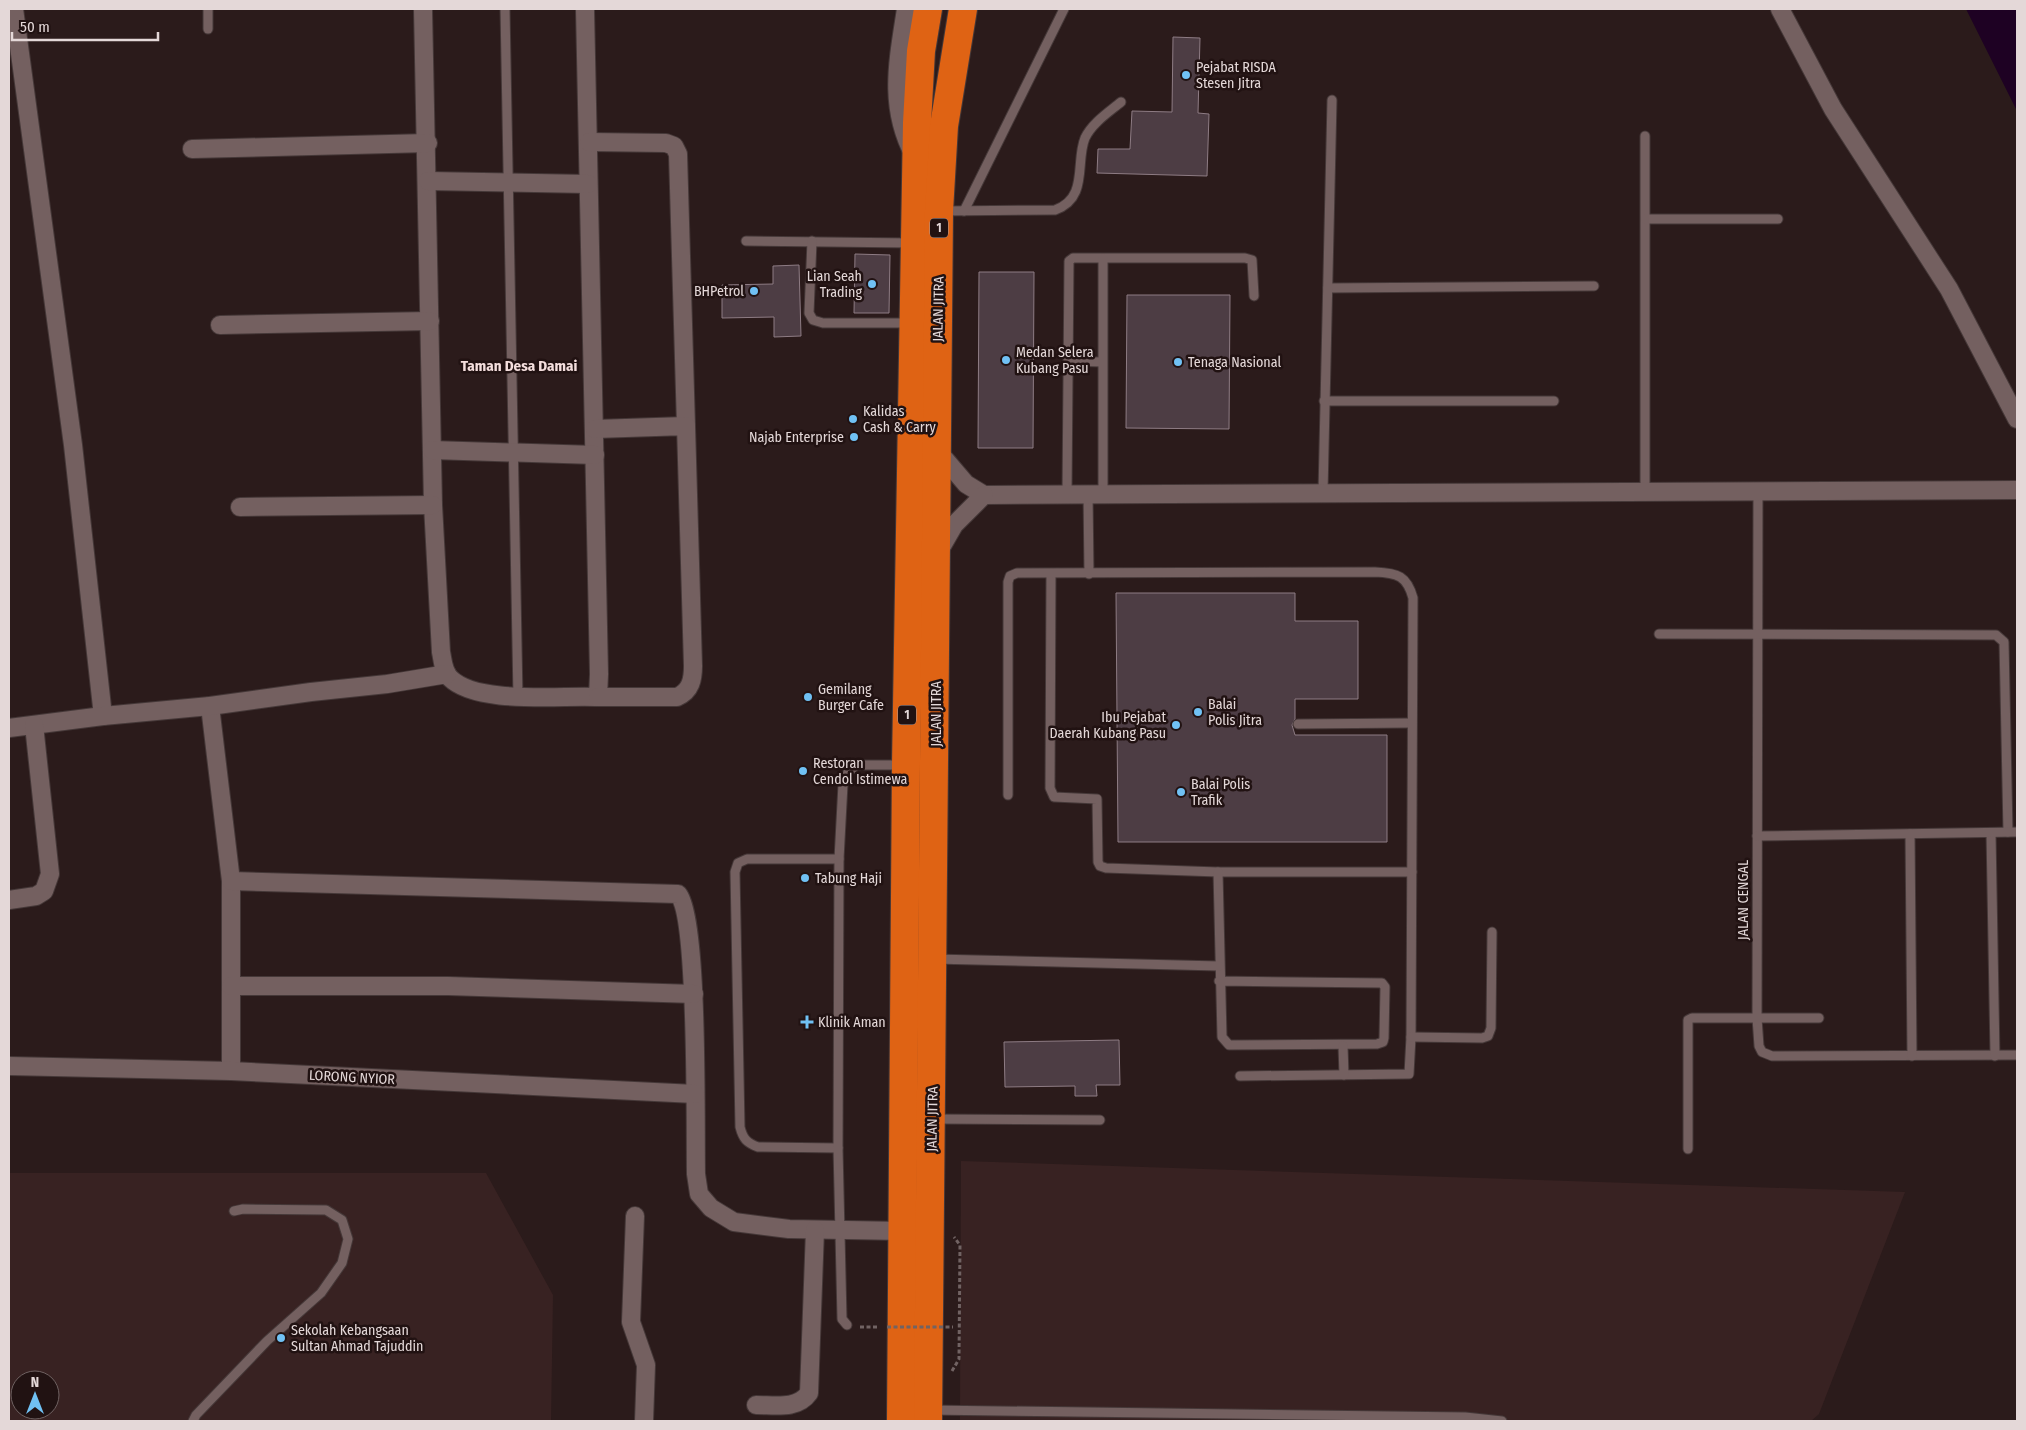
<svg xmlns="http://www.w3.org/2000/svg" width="2026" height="1430" font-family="'Fira Sans Condensed',sans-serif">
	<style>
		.built { fill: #382222; fill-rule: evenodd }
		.water { fill: #1e0123 }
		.building { fill: #4d3d44; stroke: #8e7c84 }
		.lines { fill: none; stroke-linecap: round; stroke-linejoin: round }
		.lane-casing { stroke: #453838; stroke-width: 11 }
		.street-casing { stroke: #453838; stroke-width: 20 }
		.highway-casing { stroke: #453838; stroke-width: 30 }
		.path { stroke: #716363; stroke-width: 3; stroke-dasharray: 4 2.5; stroke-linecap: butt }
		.lane { stroke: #746060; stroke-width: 9 }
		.street { stroke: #746060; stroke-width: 18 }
		.highway { stroke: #df6314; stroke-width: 28 }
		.path-bridge { stroke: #716363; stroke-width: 3; stroke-dasharray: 4 2.5; stroke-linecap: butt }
		.poi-dot { fill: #70c1f4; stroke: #211212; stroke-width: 2 }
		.labels { text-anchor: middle; stroke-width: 5; stroke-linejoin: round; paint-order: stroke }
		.shield { fill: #211212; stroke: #aa9d9d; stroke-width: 1 }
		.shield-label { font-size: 12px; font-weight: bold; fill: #e4d8d8 }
		.poi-label { font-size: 14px; fill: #e4d8d8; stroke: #211212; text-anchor: start }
		.street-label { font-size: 14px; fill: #e4d8d8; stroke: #211212 }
		.neighbourhood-label { font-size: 15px; font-weight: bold; fill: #f4dedd; stroke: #211212 }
	</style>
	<rect width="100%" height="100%" fill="#2b1b1b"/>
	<!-- built -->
	<g class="built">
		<path d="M961,1161L1905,1192L1819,1414L1811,1421H960Z"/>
		<path d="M9,1173H486L553,1295L551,1421H9ZM20,1380H50V1410H20Z"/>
	</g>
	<!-- water -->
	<path class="water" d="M1966,9H2017V111Z"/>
	<!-- building -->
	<g class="building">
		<path d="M1173,37L1200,38L1198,113L1209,114L1207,176L1097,173L1098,149H1130L1132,111L1172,112Z"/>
		<path d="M855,254L890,255L889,313H854Z"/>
		<path d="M799,265L801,336L774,337V317L722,318V285L773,284V266Z"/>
		<path d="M979,272H1034L1033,448H978Z"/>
		<path d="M1127,295H1230L1229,429L1126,428Z"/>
		<path d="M1116,593H1295V621H1358V699H1295V719L1292,725L1295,735H1387V842H1118Z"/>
		<path d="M1119,1040L1120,1085H1096L1097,1096H1075V1086L1005,1087L1004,1042Z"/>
	</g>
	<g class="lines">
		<!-- lane casing -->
		<g class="lane-casing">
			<g id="lane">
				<path d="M505,9L518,697"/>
				<path d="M208,29V9"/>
				<path d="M1645,136V491"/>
				<path d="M942,211L1055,210C1089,198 1075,162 1085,138C1092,123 1109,112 1121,102"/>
				<path d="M964,211L1064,9"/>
				<path d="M1646,219H1778"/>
				<path d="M746,241L912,243"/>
				<path d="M812,241L809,313L813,320L823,323H910"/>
				<path d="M1328,288L1594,286"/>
				<path d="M1068,361L1102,362"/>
				<path d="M1324,401H1554"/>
				<path d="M1758,491L1757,1018L1759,1046L1762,1052L1772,1056L2017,1055"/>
				<path d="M1323,492L1332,100"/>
				<path d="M1067,493L1069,261L1073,258H1245L1252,260L1254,296"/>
				<path d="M1088,493L1089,574"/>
				<path d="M1103,493V259"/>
				<path d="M1051,574L1050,788L1054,797L1097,799L1098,862L1100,866L1106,868L1218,872H1412"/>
				<path d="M1659,634L1996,635L2004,642L2008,832"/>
				<path d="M1298,724L1411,723"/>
				<path d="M1008,795V582L1010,576L1017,573L1375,572C1398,573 1407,576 1413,598L1411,1037L1409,1074L1240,1076"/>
				<path d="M1991,833L1995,1056"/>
				<path d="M1910,834L1912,1056"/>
				<path d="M1757,836L2017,832"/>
				<path d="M1218,872L1222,1037L1229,1045L1377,1044L1383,1042L1384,1038L1385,987L1382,983L1219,981"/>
				<path d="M934,959L1219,966"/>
				<path d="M1411,1037L1482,1038L1488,1036L1491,1028L1492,932"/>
				<path d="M1343,1046L1344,1075"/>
				<path d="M934,1119L1100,1120"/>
				<path d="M838,1148L758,1147C747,1143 743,1139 740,1127L735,872L738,863L747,859H839"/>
				<path d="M1688,1149V1020L1692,1018H1819"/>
				<path d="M847,1325L842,1319L838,1148L839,859L843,784L848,772L857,765H903"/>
				<path d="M930,1410L1465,1417L1502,1421"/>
				<path d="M193,1421L196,1415L267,1341L321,1293L342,1263L348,1239L342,1220L326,1210L243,1209L234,1211"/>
			</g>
		</g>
		<!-- street casing -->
		<g class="street-casing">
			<g id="street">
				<path d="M14,9L73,445L103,716"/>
				<path d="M423,9L433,505L441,652C443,661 443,671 450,678C477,705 561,695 598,697L599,674L585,9"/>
				<path d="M906,9C898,61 888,106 914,155"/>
				<path d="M1780,9L1833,109L1949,289L2017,419"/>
				<path d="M589,142L666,143L674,146L678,154L686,426"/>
				<path d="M192,149L428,143"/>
				<path d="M428,181L588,184"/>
				<path d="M220,325L430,321"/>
				<path d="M595,429L686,426L693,666C693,679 691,691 677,697H598"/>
				<path d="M432,450L595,455"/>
				<path d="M937,450L966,484L984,495L2017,490"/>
				<path d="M240,507L433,505"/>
				<path d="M939,551L954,525L984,495"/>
				<path d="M210,706L231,881V1071"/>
				<path d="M9,728L103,716L210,706L311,692L387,684L447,674"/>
				<path d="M231,881L678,894C699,917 695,1131 696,1174L699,1194L711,1208L734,1222L789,1229L903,1231"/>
				<path d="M9,900L36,896L44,891L50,874L34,725"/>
				<path d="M231,986H448L694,994"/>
				<path d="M9,1066L231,1071L695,1094"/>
				<path d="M635,1216L631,1322L646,1365L644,1421"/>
				<path d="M756,1405C775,1405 797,1410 809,1393L815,1230"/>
			</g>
		</g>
		<!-- highway casing -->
		<g class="highway-casing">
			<g id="highway">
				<path d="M901,1421L906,765L917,123L921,51L928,9"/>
				<path d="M928,1421L939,211L944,126L963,9"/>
			</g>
		</g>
		<!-- path -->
		<g class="path">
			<path d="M860,1327H879"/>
			<path d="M952,1371L959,1359L960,1245L954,1237"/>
		</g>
		<!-- lane -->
		<use href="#lane" class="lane"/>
		<!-- street -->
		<use href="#street" class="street"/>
		<!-- highway -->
		<use href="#highway" class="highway"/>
		<!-- path-bridge -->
		<path class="path-bridge" d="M887,1327H953"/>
	</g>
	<!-- markers -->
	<g class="poi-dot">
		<circle cx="1186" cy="75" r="5"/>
		<circle cx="872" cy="284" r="5"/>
		<circle cx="754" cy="291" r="5"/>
		<circle cx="1006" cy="360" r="5"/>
		<circle cx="1178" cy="362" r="5"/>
		<circle cx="853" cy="419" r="5"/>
		<circle cx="854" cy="437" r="5"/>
		<circle cx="808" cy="697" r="5"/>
		<circle cx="1198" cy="712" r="5"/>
		<circle cx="1176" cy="725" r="5"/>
		<circle cx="803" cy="771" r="5"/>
		<circle cx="1181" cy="792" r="5"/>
		<circle cx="805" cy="878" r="5"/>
		<path d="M804.5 1014.5h5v5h5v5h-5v5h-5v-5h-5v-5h5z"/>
		<circle cx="281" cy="1338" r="5"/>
	</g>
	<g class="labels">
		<!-- shield labels -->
		<g class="shield">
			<rect x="930" y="218.5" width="18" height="19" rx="4"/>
			<rect x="898" y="705.5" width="18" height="19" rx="4"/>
		</g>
		<g class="shield-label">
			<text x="939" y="232">1</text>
			<text x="907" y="719">1</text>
		</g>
		<!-- poi labels -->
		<g class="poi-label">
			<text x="1196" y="72">Pejabat RISDA<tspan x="1196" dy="16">Stesen Jitra</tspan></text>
			<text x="862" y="281" text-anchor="end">Lian Seah<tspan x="862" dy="16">Trading</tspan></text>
			<text x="744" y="296" text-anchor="end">BHPetrol</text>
			<text x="1016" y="357">Medan Selera<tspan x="1016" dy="16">Kubang Pasu</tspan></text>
			<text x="1188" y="367">Tenaga Nasional</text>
			<text x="863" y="416">Kalidas<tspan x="863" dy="16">Cash &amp; Carry</tspan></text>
			<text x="844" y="442" text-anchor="end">Najab Enterprise</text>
			<text x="818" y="694">Gemilang<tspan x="818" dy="16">Burger Cafe</tspan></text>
			<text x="1208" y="709">Balai<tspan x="1208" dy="16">Polis Jitra</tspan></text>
			<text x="1166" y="722" text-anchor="end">Ibu Pejabat<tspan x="1166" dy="16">Daerah Kubang Pasu</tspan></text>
			<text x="813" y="768">Restoran<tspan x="813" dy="16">Cendol Istimewa</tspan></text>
			<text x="1191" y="789">Balai Polis<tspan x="1191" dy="16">Trafik</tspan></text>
			<text x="815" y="883">Tabung Haji</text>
			<text x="818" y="1027">Klinik Aman</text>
			<text x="291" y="1335">Sekolah Kebangsaan<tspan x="291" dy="16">Sultan Ahmad Tajuddin</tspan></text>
		</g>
		<!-- street labels -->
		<g class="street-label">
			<text transform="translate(938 309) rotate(-89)" y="5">JALAN JITRA</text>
			<text transform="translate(936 714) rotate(-90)" y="5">JALAN JITRA</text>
			<text transform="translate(1743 900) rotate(-90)" y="5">JALAN CENGAL</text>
			<text transform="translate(352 1077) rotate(3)" y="5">LORONG NYIOR</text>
			<text transform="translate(932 1119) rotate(-89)" y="5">JALAN JITRA</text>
		</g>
		<!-- neighbourhood labels -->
		<g class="neighbourhood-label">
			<text x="519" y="371">Taman Desa Damai</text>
		</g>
	</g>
	<!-- border -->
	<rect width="2026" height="1430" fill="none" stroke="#e4d8d8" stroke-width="20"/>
	<!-- north arrow -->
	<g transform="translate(35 1395)"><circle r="24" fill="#211212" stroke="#6f6161"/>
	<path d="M0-4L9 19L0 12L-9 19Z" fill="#70c1f4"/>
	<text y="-8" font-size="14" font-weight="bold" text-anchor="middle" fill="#e4d8d8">N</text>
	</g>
	<!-- scale -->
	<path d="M12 32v8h146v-8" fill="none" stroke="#e4d8d8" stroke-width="2.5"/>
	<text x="20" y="32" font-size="15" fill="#e4d8d8" stroke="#211212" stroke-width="4" paint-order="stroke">50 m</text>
</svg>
